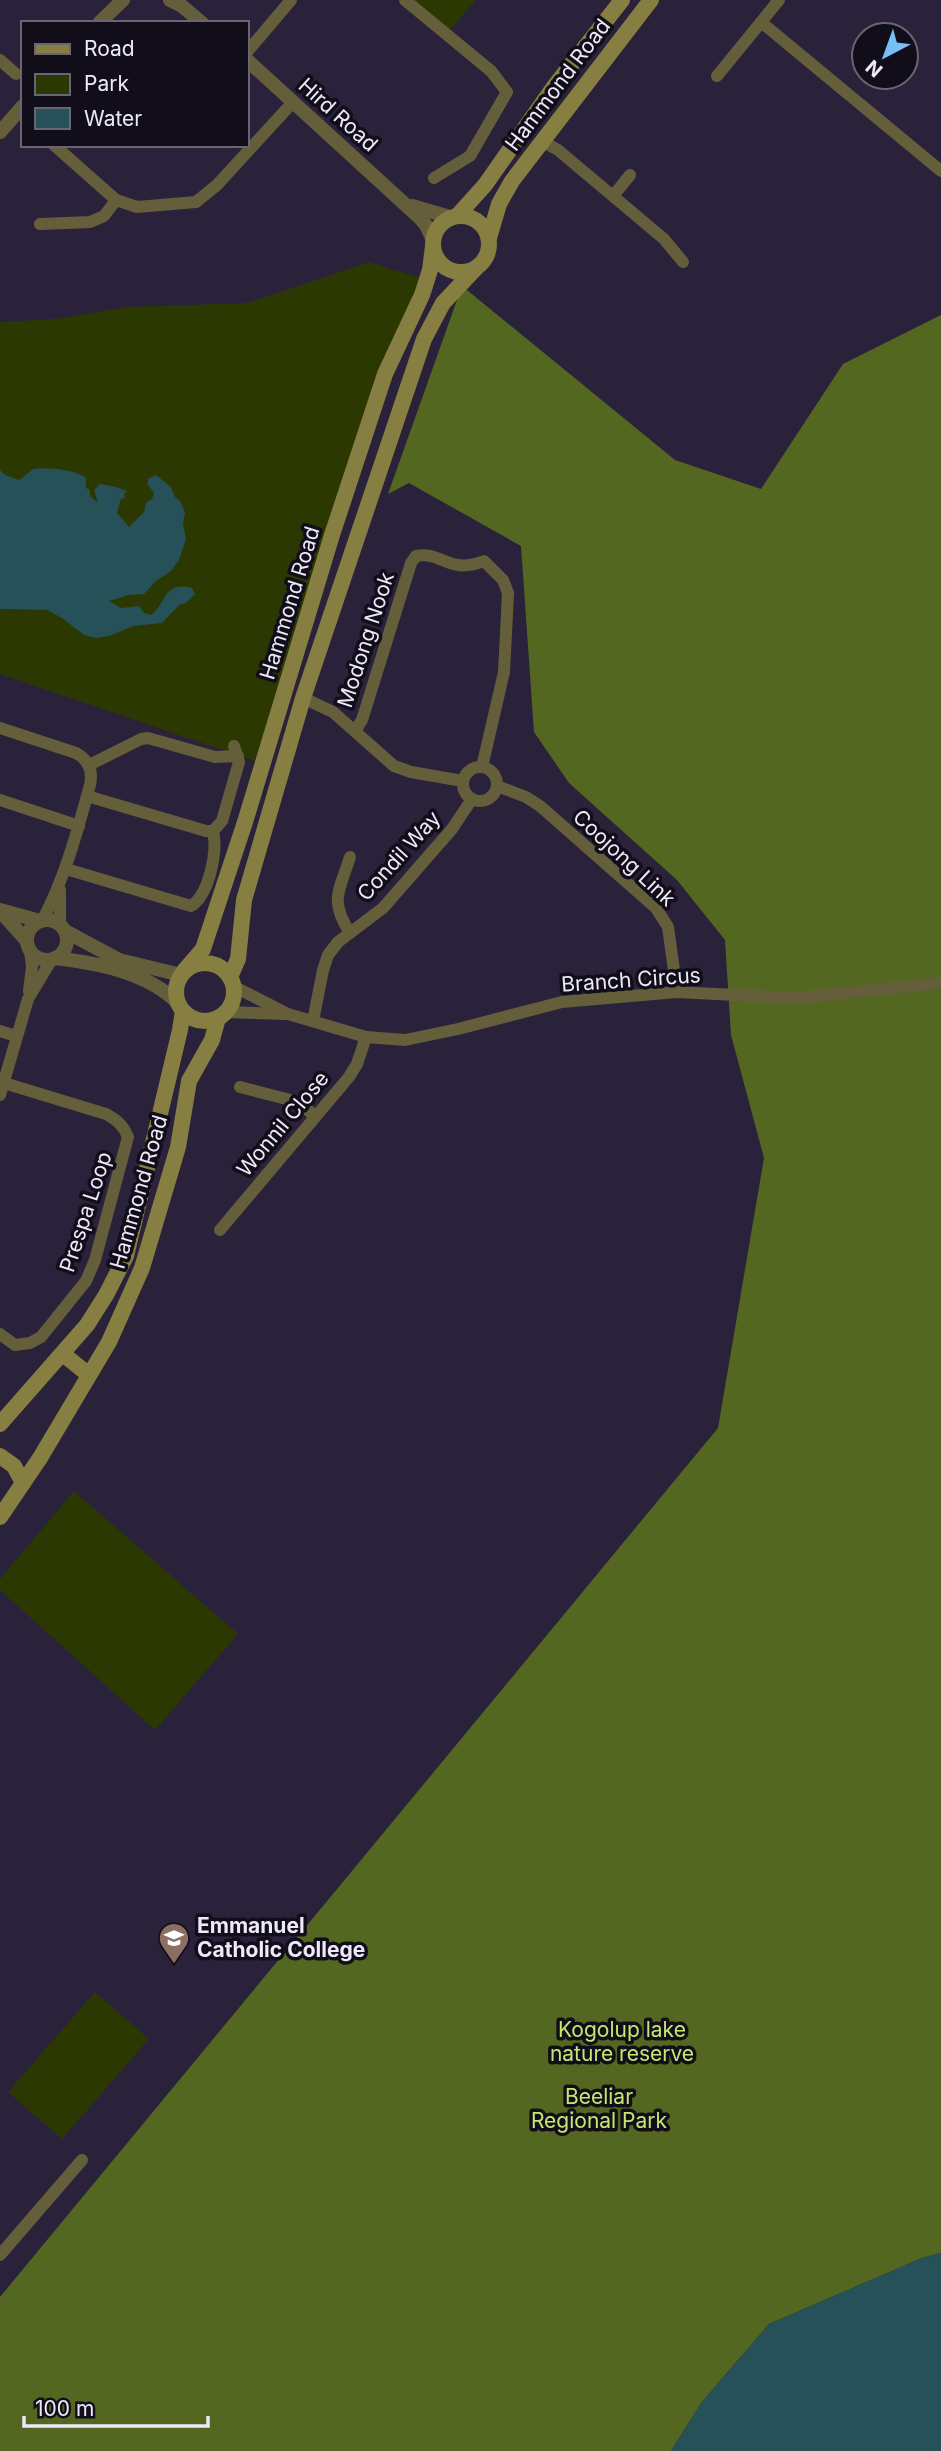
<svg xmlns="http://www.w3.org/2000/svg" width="941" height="2451" font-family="Inter,sans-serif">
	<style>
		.green { fill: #2b3802 }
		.forest { fill: #546721 }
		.water { fill: #265158 }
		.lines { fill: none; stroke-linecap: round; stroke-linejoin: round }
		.minor { stroke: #645f3a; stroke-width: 12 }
		.tertiary { stroke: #645f3a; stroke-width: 14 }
		.secondary { stroke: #877e41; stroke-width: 16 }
		.labels { text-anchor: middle; stroke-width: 7; stroke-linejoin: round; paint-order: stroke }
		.street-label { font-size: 21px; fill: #eee9fa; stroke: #110e19 }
		.poi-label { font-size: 21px; font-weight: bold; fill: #eee9fa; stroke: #110e19; text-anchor: start }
		.park-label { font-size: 21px; fill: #c3e76f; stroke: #110e19 }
	</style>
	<rect width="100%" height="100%" fill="#2a223b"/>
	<!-- green -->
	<g class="green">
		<path d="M414,0H476L450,30Z"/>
		<path d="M369,262L424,279L255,761L0,674V322L55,319L126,307L247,303Z"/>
		<path d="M74,1491L238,1634L155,1730L0,1590V1579Z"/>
		<path d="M95,1992L149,2039L62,2139L8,2092Z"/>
	</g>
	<!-- forest -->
	<path class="forest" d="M462,286L675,460L761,489L843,364L941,315V2253L922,2258L769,2324L702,2402L671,2451H0V2297L718,1428L764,1158L731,1035L725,940L677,880L569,783L534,732L521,546L409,483L388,494Z"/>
	<!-- water -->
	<g class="water">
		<path d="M33,469C49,467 73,469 86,478V488L90,490V496L98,503L94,490L100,484L116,487L127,491L124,494L125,498L121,499L117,513L129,527L144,512L146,503L152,499L154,493L148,485V479L156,475C163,481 173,486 174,496L180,501L185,512L183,524L186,539L179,560L171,571L156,581L144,594L129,595L109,601L121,608L139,606L144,613L151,615C166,604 164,580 192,588L195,594L186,603L179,605L162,623L133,626L109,636L96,638L84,635L62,618L47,610L0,609V470L5,475L19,480Z"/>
		<path d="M941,2253V2451H671L702,2402L769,2324L922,2258Z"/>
	</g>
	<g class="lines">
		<!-- minor -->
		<g class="minor">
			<path d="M405,0L491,71L507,92L470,156L434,178"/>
			<path d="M761,22L941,171"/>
			<path d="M247,52L291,0"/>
			<path d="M0,60L16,74"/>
			<path d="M717,76L779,0"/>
			<path d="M542,141L558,150L664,239L683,262"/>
			<path d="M54,145L116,200L137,207L196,202L217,185L293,102"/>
			<path d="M613,196L630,175"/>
			<path d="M40,224L90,222L104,216L116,200"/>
			<path d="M303,698L333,712L394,766L411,772L463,781"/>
			<path d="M0,728L76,753C89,760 93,771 90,785C77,832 65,878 42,921"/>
			<path d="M355,731L362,720L411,563L416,556C443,551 448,575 484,561L503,580L508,593L504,672L482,767"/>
			<path d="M89,765L141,739L148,738L215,757L238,756"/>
			<circle cx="480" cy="784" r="17"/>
			<path d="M497,786L526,797L540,806L656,908L668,927L677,992"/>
			<path d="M87,796L206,831H213L222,821L239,762L234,746"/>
			<path d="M0,800L79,826"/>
			<path d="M66,869L191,906C209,895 218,851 213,831"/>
			<path d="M60,890V925"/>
			<path d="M350,933C329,900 339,892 350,857"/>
			<path d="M233,986L288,1014L366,1037L405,1040L458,1029L562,1002L677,992L796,998L941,983"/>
			<path d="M29,991L32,967L30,950"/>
			<path d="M226,1012L285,1014"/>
			<path d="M313,1021L323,970L328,955L338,942L383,908L452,829L472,799"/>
			<path d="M0,1031L16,1036"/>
			<path d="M240,1087L298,1102L315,1116"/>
			<path d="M0,1095L28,999L52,959"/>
			<path d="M220,1230L349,1077L357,1064L366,1037"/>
			<path d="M0,1334L15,1345L30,1343L41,1337L86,1281L95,1260L128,1137C123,1125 117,1120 106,1114L4,1083"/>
			<path d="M0,2255L82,2160"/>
		</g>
		<!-- tertiary -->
		<g class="tertiary">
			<path d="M170,0L182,6L202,23"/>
			<path d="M99,23L123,0"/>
			<path d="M247,60L420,218L426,225L433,240"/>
			<path d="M0,132L23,106"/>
			<path d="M412,206L450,217"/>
			<path d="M0,910L40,921"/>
			<path d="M0,911L27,941"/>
			<circle cx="47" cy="940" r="20"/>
			<path d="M65,931L119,960L181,975"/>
			<path d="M55,958C97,963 147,972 178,1003"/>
		</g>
		<!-- secondary -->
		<g class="secondary">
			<circle cx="461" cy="244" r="28"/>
			<path d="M457,216L485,185L553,88L622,0"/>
			<path d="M489,238L499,204L512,181L651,0"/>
			<circle cx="205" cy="992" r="29"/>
			<path d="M184,971L203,949L245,822L332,535L385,374L422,295L430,270L433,246"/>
			<path d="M230,977L238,959L244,900L303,698L424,339L443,303L476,268"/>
			<path d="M63,1354L89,1375"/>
			<path d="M0,1424L87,1325L106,1295L126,1256L180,1030L183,1011"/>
			<path d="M0,1456L14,1466L23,1483"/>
			<path d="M0,1517L40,1458L109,1342L142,1268L178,1147L189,1081L212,1040L218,1018"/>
		</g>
	</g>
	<!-- icons -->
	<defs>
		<g id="school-pin" transform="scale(1.575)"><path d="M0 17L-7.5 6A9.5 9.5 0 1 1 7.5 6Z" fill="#8d6e63" stroke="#110e19"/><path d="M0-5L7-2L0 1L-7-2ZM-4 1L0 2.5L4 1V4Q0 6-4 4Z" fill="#fff"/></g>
	</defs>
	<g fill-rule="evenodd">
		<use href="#school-pin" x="174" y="1938"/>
	</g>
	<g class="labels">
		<!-- street labels -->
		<g class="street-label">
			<text transform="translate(558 85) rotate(-53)" y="7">Hammond Road</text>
			<text transform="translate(338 115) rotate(42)" y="7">Hird Road</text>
			<text transform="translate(290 603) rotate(-73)" y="7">Hammond Road</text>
			<text transform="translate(366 640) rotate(-72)" y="7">Modong Nook</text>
			<text transform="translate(399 856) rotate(-48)" y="7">Condil Way</text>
			<text transform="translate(624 858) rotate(43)" y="7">Coojong Link</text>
			<text transform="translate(631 980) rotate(-4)" y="7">Branch Circus</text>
			<text transform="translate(283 1124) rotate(-50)" y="7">Wonnil Close</text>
			<text transform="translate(139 1192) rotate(-74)" y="7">Hammond Road</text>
			<text transform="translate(86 1212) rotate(-72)" y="7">Prespa Loop</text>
		</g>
		<!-- poi labels -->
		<g class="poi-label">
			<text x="197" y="1933">Emmanuel<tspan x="197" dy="24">Catholic College</tspan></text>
		</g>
		<!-- park labels -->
		<g class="park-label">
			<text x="622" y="2037">Kogolup lake<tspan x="622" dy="24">nature reserve</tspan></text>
			<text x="599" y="2104">Beeliar<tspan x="599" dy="24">Regional Park</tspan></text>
		</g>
	</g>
	<!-- legend -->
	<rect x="21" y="21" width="228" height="126" fill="#110e19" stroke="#696673" stroke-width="2"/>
	<rect x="35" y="44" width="35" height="10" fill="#877e41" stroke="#696673" stroke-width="2"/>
	<text x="84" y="56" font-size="21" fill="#eee9fa">Road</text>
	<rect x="35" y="74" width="35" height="21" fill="#2b3802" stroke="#696673" stroke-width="2"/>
	<text x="84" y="91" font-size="21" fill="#eee9fa">Park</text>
	<rect x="35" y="108" width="35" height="21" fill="#265158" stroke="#696673" stroke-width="2"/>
	<text x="84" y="126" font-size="21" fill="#eee9fa">Water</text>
	<!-- north arrow -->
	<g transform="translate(885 56) rotate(221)"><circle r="33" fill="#110e19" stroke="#696673" stroke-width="2"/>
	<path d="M0-5L12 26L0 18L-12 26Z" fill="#77bff7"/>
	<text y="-10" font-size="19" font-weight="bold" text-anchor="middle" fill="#eee9fa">N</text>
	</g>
	<!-- scale -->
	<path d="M24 2416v10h184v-10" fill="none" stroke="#eee9fa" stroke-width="3.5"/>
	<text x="35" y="2416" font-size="21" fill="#eee9fa" stroke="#110e19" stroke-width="5" paint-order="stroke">100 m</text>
</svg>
